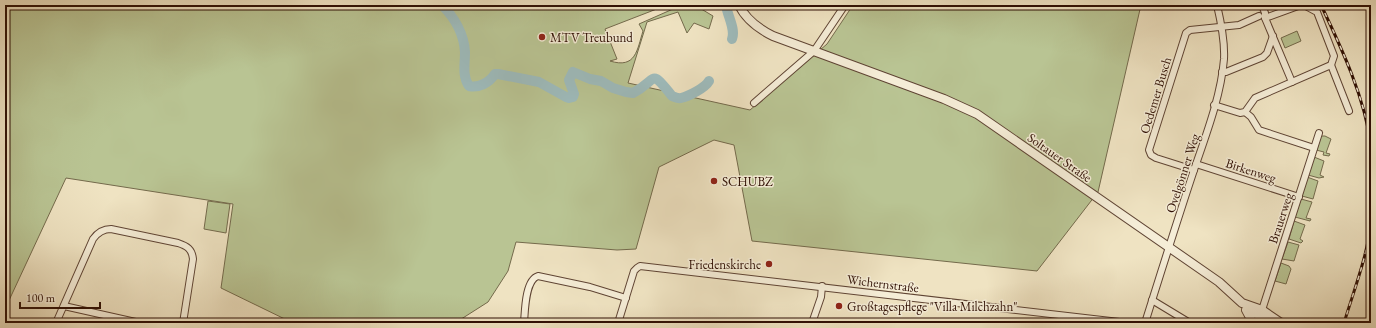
<svg xmlns="http://www.w3.org/2000/svg" width="1376" height="328" font-family="'EB Garamond',serif">
	<style>
		.green { fill: #b9c493; stroke: #746a4c }
		.lines { fill: none; stroke-linecap: round; stroke-linejoin: round }
		.river { stroke: #9ebcbd; stroke-width: 10 }
		.minor-casing { stroke: #5f4434; stroke-width: 8 }
		.tertiary-casing { stroke: #5f4434; stroke-width: 10 }
		.minor { stroke: #f5edd7; stroke-width: 6 }
		.tertiary { stroke: #f5edd7; stroke-width: 8 }
		.rail-casing { stroke: #2f0f04; stroke-width: 3 }
		.rail { stroke: #f5edd7; stroke-width: 1.5; stroke-dasharray: 4.5; stroke-linecap: butt }
		.poi-dot { fill: #8f2418; stroke: #f5edd7; stroke-width: 1.5 }
		.labels { text-anchor: middle; stroke-width: 3; stroke-linejoin: round; paint-order: stroke }
		.poi-label { font-size: 13px; fill: #2f0f04; stroke: #f5edd7; text-anchor: start }
		.street-label { font-size: 13px; fill: #2f0f04; stroke: #f5edd7 }
	</style>
	<rect width="100%" height="100%" fill="#efe3c2"/>
	<filter id="stains"><feTurbulence type="fractalNoise" baseFrequency=".005" numOctaves="4"/><feColorMatrix values="0 0 0 0 .2 0 0 0 0 .09 0 0 0 0 .02 0 0 0 .5 -.17"/></filter>
	<radialGradient id="worn" r=".72"><stop offset=".6" stop-color="#630" stop-opacity="0"/><stop offset="1" stop-color="#630" stop-opacity=".3"/></radialGradient>
	<!-- green -->
	<g class="green">
		<path d="M5,5H667L605,29L617,59L610,61C636,69 637,50 643,31L639,24L682,5H698V7L713,16L709,29L694,23L687,33L678,12L647,22L628,83L750,110L827,44L853,5H1141L1098,192L1037,271L752,241L734,145L714,140L659,167L636,249L617,250L516,242L508,271L488,302L455,323H293L221,288L233,204L66,178L5,309Z"/>
		<path d="M1297,31L1301,41L1285,48L1281,38Z"/>
		<path d="M1320,136H1325L1331,139L1326,153L1330,154L1329,156L1323,155L1324,152L1316,150Z"/>
		<path d="M1314,157L1324,161L1320,175L1324,177L1319,178L1308,175Z"/>
		<path d="M1307,177L1318,181L1313,199L1302,196Z"/>
		<path d="M1301,199L1312,202L1306,218L1311,219L1310,221L1295,217Z"/>
		<path d="M208,201L230,204L226,233L204,229Z"/>
		<path d="M1294,221L1305,225L1300,239L1303,241L1301,243L1289,239Z"/>
		<path d="M1288,242L1299,245L1294,261L1282,259Z"/>
		<path d="M1281,263L1289,266L1291,269L1286,284L1275,281Z"/>
	</g>
	<g class="lines">
		<!-- river -->
		<g class="river">
			<path d="M442,5C454,17 464,34 465,52C465,64 462,76 469,86C479,88 489,83 495,74H498L539,82L566,97L569,98L573,97L574,94L569,80L573,72L590,79L601,81L613,88L626,92L633,93C658,80 649,67 672,96C675,97 678,99 681,98C689,96 705,88 709,81"/>
			<path d="M726,5C727,15 736,29 732,39"/>
		</g>
		<!-- minor casing -->
		<g class="minor-casing">
			<g id="minor">
				<path d="M1262,5L1265,13V18L1292,82"/>
				<path d="M1370,5L1371,8"/>
				<path d="M1265,18L1301,5"/>
				<path d="M1331,65L1349,111"/>
				<path d="M1222,72H1226L1263,57L1267,53L1273,36"/>
				<path d="M754,103L814,51L845,5"/>
				<path d="M1214,105L1240,113L1245,112L1255,98L1331,65L1334,56L1317,12L1304,5"/>
				<path d="M1245,112L1251,117L1259,130L1314,148"/>
				<path d="M1196,164L1299,197"/>
				<path d="M1194,170L1156,158L1151,155L1149,150L1186,33L1190,30L1239,25L1259,16"/>
				<path d="M1152,300L1190,323"/>
				<path d="M64,306L140,323"/>
				<path d="M1262,310L1319,133"/>
				<path d="M821,322L837,323"/>
				<path d="M56,323L93,239C98,232 103,229 111,229L178,243C187,246 192,249 193,259L183,323"/>
				<path d="M524,323C525,311 525,280 538,276L590,287L626,298"/>
				<path d="M618,323L634,271L637,268L640,266L1128,323"/>
				<path d="M812,323L821,297L822,286"/>
				<path d="M1145,323C1161,272 1177,221 1194,170C1206,135 1221,96 1224,59C1225,41 1221,22 1217,5"/>
			</g>
		</g>
		<!-- tertiary casing -->
		<g class="tertiary-casing">
			<g id="tertiary">
				<path d="M739,5C746,20 759,29 773,36L944,99L977,114L1219,282L1242,303L1262,310L1281,323"/>
				<path d="M1246,310L1253,323"/>
				<path d="M1248,312L1267,317"/>
			</g>
		</g>
		<!-- minor -->
		<use href="#minor" class="minor"/>
		<!-- tertiary -->
		<use href="#tertiary" class="tertiary"/>
		<!-- rail casing -->
		<g class="rail-casing">
			<g id="rail">
				<path d="M1321,5C1342,49 1365,98 1371,146"/>
				<path d="M1344,323C1354,290 1367,257 1371,223"/>
			</g>
		</g>
		<!-- rail -->
		<use href="#rail" class="rail"/>
	</g>
	<!-- markers -->
	<g class="poi-dot">
		<circle cx="542" cy="37" r="4"/>
		<circle cx="714" cy="181" r="4"/>
		<circle cx="769" cy="264" r="4"/>
		<circle cx="839" cy="306" r="4"/>
	</g>
	<g class="labels">
		<!-- poi labels -->
		<g class="poi-label">
			<text x="550" y="42">MTV Treubund</text>
			<text x="722" y="186">SCHUBZ</text>
			<text x="761" y="269" text-anchor="end">Friedenskirche</text>
			<text x="847" y="311">Großtagespflege "Villa Milchzahn"</text>
		</g>
		<!-- street labels -->
		<g class="street-label">
			<text transform="translate(1155 95) rotate(-73)" y="5">Oedemer Busch</text>
			<text transform="translate(1060 157) rotate(35)" y="5">Soltauer Straße</text>
			<text transform="translate(1251 170) rotate(18)" y="5">Birkenweg</text>
			<text transform="translate(1182 173) rotate(-72)" y="5">Ovelgönner Weg</text>
			<text transform="translate(1280 218) rotate(-72)" y="5">Brauerweg</text>
			<text transform="translate(883 283) rotate(7)" y="5">Wichernstraße</text>
		</g>
	</g>
	<!-- margin -->
	<rect width="1376" height="328" fill="none" stroke="#efe3c2" stroke-width="20"/>
	<rect x="6" y="6" width="1364" height="316" fill="none" stroke="#2f0f04" stroke-width="2"/>
	<rect x="10" y="10" width="1356" height="308" fill="none" stroke="#2f0f04"/>
	<!-- scale -->
	<path d="M20 302v6h80v-6" fill="none" stroke="#2f0f04" stroke-width="2"/>
	<text x="26" y="302" font-size="12" fill="#2f0f04" stroke="#f5edd7" stroke-width="3" paint-order="stroke">100 m</text>
	<rect width="100%" height="100%" filter="url(#stains)"/>
	<rect width="100%" height="100%" fill="url(#worn)"/>
</svg>
